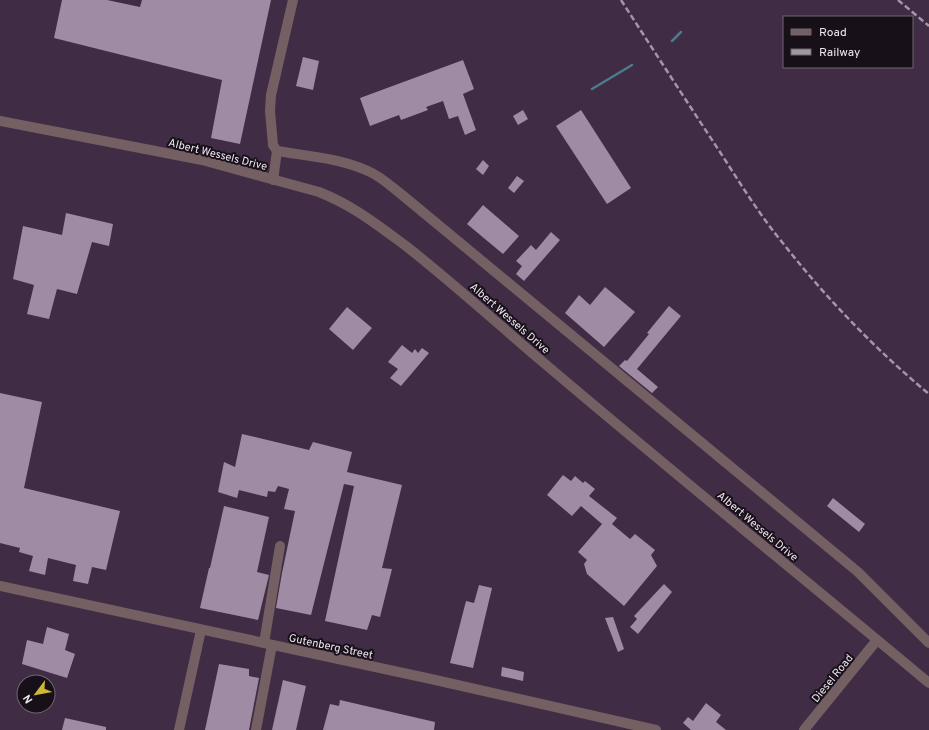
<svg xmlns="http://www.w3.org/2000/svg" width="929" height="730" font-family="Overpass,sans-serif">
	<style>
		.built { fill: #402c45; fill-rule: evenodd }
		.lines { fill: none; stroke-linecap: round; stroke-linejoin: round }
		.stream { stroke: #4c7b8a; stroke-width: 2.5 }
		.building { fill: #9f8ca4 }
		.minor { stroke: #746062; stroke-width: 10 }
		.rail { stroke: #a397a6; stroke-width: 2.5; stroke-dasharray: 6 3; stroke-linecap: butt }
		.labels { text-anchor: middle; stroke-width: 4; stroke-linejoin: round; paint-order: stroke }
		.street-label { font-size: 11px; fill: #f0e6f3; stroke: #171018 }
	</style>
	<rect width="100%" height="100%" fill="#332337"/>
	<!-- built -->
	<path class="built" d="M0,0H929V730H0ZM784,17H912V67H784ZM24,682H48V706H24Z"/>
	<g class="lines">
		<!-- stream -->
		<g class="stream">
			<path d="M672,41L681,32"/>
			<path d="M592,89L632,65"/>
		</g>
	</g>
	<!-- building -->
	<g class="building">
		<path d="M62,0H107L140,7L142,0H271L240,144L211,138L222,80L54,38Z"/>
		<path d="M303,57L319,61L313,90L296,86Z"/>
		<path d="M463,60L474,89L463,94L476,130L465,135L458,116L449,119L443,101L426,107L428,110L401,120L399,115L370,126L360,98Z"/>
		<path d="M523,110L528,119L518,125L513,116Z"/>
		<path d="M581,110L631,188L607,204L556,126Z"/>
		<path d="M483,160L489,166L483,175L476,169Z"/>
		<path d="M517,176L524,181L514,193L508,188Z"/>
		<path d="M483,205L519,236L503,254L467,224Z"/>
		<path d="M66,213L113,224L109,246L92,242L77,294L57,289L49,319L27,314L34,285L13,279L23,226L62,235Z"/>
		<path d="M551,232L560,240L524,281L516,274L522,266L516,261L531,245L536,250Z"/>
		<path d="M605,287L635,312L604,347L565,313L579,295L590,305Z"/>
		<path d="M669,306L681,316L637,369L658,387L652,393L619,366L625,360L627,361L649,334L647,333Z"/>
		<path d="M347,307L372,328L353,350L329,329Z"/>
		<path d="M402,345L412,353L415,349L418,353L422,348L429,353L401,386L390,378L398,369L388,362Z"/>
		<path d="M0,393L42,402L24,488L120,511L106,570L92,567L88,584L73,581L76,565L48,558L45,575L29,571L33,556L19,552L20,548L0,543Z"/>
		<path d="M242,434L309,450L313,442L352,452L347,472L402,485L382,568L392,569L380,617L372,615L367,630L325,621L354,486L344,484L311,615L276,608L282,573L295,511L284,509L289,489L278,486L275,492L268,491L267,497L239,490L237,498L218,492L224,462L235,467Z"/>
		<path d="M563,475L571,481L575,476L583,483L585,481L595,489L589,496L617,518L612,524L630,539L635,534L655,550L651,555L657,566L624,606L587,574L584,564L587,560L578,552L602,524L581,506L572,516L547,495Z"/>
		<path d="M833,498L865,524L859,532L827,506Z"/>
		<path d="M224,506L269,517L257,572L269,575L258,620L200,608L209,568H210Z"/>
		<path d="M664,584L672,592L638,634L630,627L637,619L634,616Z"/>
		<path d="M479,585L492,588L473,668L450,663L466,601L474,603Z"/>
		<path d="M613,617L624,649L618,652L605,618Z"/>
		<path d="M47,627L69,634L65,650L75,654L67,678L22,664L27,640L43,644Z"/>
		<path d="M219,664L249,669V676L259,678L249,730H205Z"/>
		<path d="M502,667L524,672L523,681L501,676Z"/>
		<path d="M283,680L306,686L296,730H272Z"/>
		<path d="M340,700L435,722L434,730H323L330,704L339,706Z"/>
		<path d="M706,703L721,715L716,722L726,730H691L683,723L688,717L693,721Z"/>
		<path d="M65,718L106,727V730H62Z"/>
	</g>
	<g class="lines">
		<!-- minor -->
		<g class="minor">
			<path d="M0,121L202,160L319,192C354,206 376,224 406,246C453,283 498,324 544,363C671,471 801,576 929,683"/>
			<path d="M277,151C307,156 340,158 368,171C380,176 391,186 401,194L858,572L929,643"/>
			<path d="M273,180L277,151L273,145L270,111L271,95L293,0"/>
			<path d="M0,586L431,679L656,730"/>
			<path d="M264,643L280,546"/>
			<path d="M179,730L201,630"/>
			<path d="M256,730L272,645"/>
			<path d="M804,730L877,640"/>
		</g>
		<!-- rail -->
		<g class="rail">
			<path d="M621,0C654,51 687,102 720,152C740,183 759,214 782,242C826,298 875,349 929,394"/>
			<path d="M898,0L929,26"/>
		</g>
	</g>
	<g class="labels">
		<!-- street labels -->
		<g class="street-label">
			<text transform="translate(218 154) rotate(14)" y="4">Albert Wessels Drive</text>
			<text transform="translate(510 318) rotate(41)" y="4">Albert Wessels Drive</text>
			<text transform="translate(758 526) rotate(40)" y="4">Albert Wessels Drive</text>
			<text transform="translate(331 646) rotate(12)" y="4">Gutenberg Street</text>
			<text transform="translate(832 678) rotate(-51)" y="4">Diesel Road</text>
		</g>
	</g>
	<!-- legend -->
	<rect x="783" y="16" width="130" height="52" fill="#171018" stroke="#6e6670"/>
	<rect x="791" y="29" width="20" height="6" fill="#746062" stroke="#6e6670"/>
	<text x="819" y="36" font-size="12" fill="#f0e6f3">Road</text>
	<rect x="791" y="49" width="20" height="6" fill="#a397a6" stroke="#6e6670"/>
	<text x="819" y="56" font-size="12" fill="#f0e6f3">Railway</text>
	<!-- north arrow -->
	<g transform="translate(36 694) rotate(238)"><circle r="19" fill="#171018" stroke="#6e6670"/>
	<path d="M0-3L7 15L0 10L-7 15Z" fill="#d0b837"/>
	<text y="-6" font-size="11" font-weight="bold" text-anchor="middle" fill="#f0e6f3">N</text>
	</g>
</svg>
